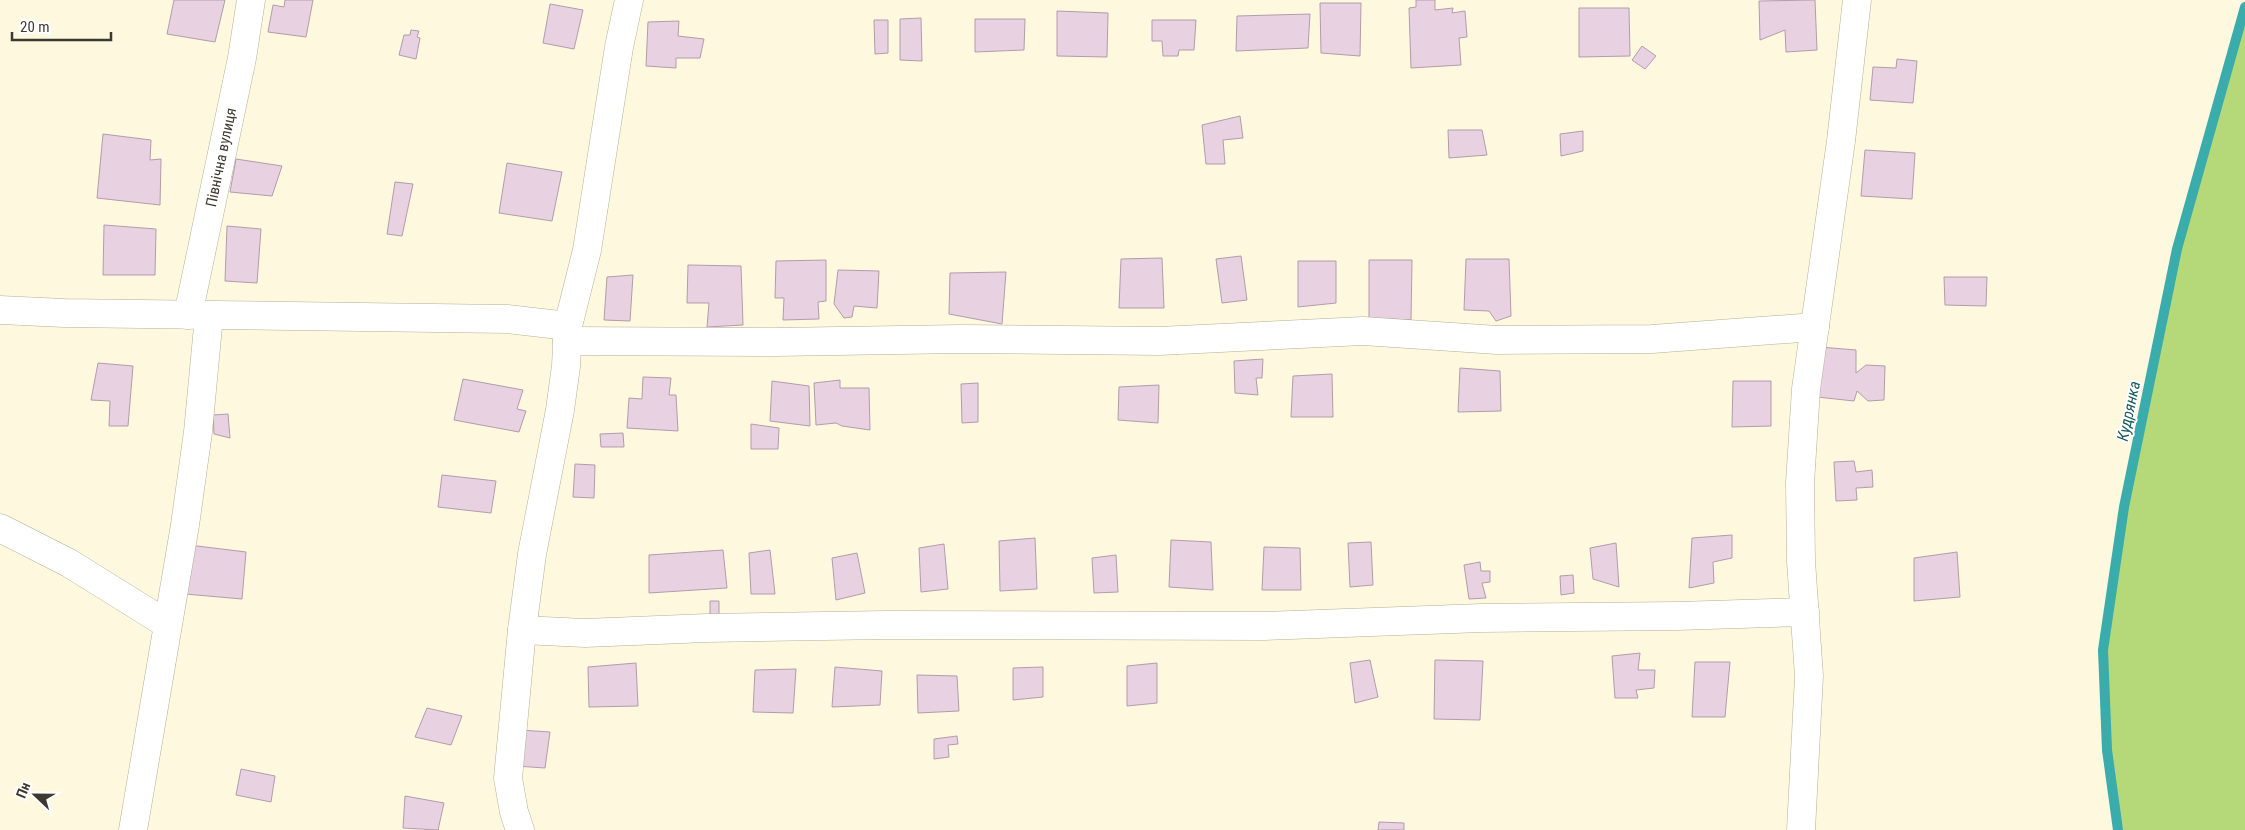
<svg xmlns="http://www.w3.org/2000/svg" width="2245" height="830" font-family="'Roboto Condensed',sans-serif">
	<style>
		.green { fill: #b5d878 }
		.lines { fill: none; stroke-linecap: round; stroke-linejoin: round }
		.stream { stroke: #39acab; stroke-width: 10 }
		.building { fill: #e8d1e1; stroke: #b29cac }
		.minor-casing { stroke: #b4af96; stroke-width: 29 }
		.minor { stroke: #fff; stroke-width: 28 }
		.labels { text-anchor: middle; stroke-width: 4; stroke-linejoin: round; paint-order: stroke }
		.street-label { font-size: 15px; fill: #3c3a30; stroke: #fff }
		.water-label { font-size: 16px; font-style: italic; fill: #1a5b5c; stroke: #fff }
	</style>
	<rect width="100%" height="100%" fill="#fef8de"/>
	<!-- green -->
	<path class="green" d="M2245,7V830H2118L2107,750L2103,650L2124,507L2177,249Z"/>
	<g class="lines">
		<!-- stream -->
		<path class="stream" d="M2118,830L2107,750L2103,650L2124,507L2177,249L2245,7"/>
	</g>
	<!-- building -->
	<g class="building">
		<path d="M174,0H225L215,42L167,34Z"/>
		<path d="M285,0H313L306,37L268,32L273,5L284,7Z"/>
		<path d="M1416,0H1435V10L1453,8L1452,13L1465,11L1467,37L1459,38L1461,65L1411,68L1409,8L1416,7Z"/>
		<path d="M1815,0L1817,50L1786,52L1785,30L1760,40L1759,1Z"/>
		<path d="M1320,3H1361L1360,56L1321,53Z"/>
		<path d="M550,4L583,10L574,49L543,43Z"/>
		<path d="M1579,8H1629L1630,56L1579,57Z"/>
		<path d="M1057,11L1108,13L1107,57L1057,56Z"/>
		<path d="M1310,14L1308,48L1236,51L1237,16Z"/>
		<path d="M921,18L922,61L900,60V19Z"/>
		<path d="M975,19H1025L1024,50L975,52Z"/>
		<path d="M874,20H888V53L875,54Z"/>
		<path d="M1152,20H1196L1194,50H1179L1178,56H1163L1162,41H1152Z"/>
		<path d="M679,21L678,36L704,39L700,58H676V68L646,66L648,22Z"/>
		<path d="M411,30L419,31L417,37L420,38L416,59L399,55L404,35H410Z"/>
		<path d="M1642,46L1656,56L1645,69L1632,60Z"/>
		<path d="M1897,59L1917,61L1913,103L1870,100L1873,67L1896,68Z"/>
		<path d="M1240,116L1243,138L1223,140L1225,164H1206L1202,125Z"/>
		<path d="M1448,130H1482L1487,155L1449,158Z"/>
		<path d="M1583,131V151L1561,156L1560,134Z"/>
		<path d="M103,134L151,140L150,160L161,159L160,205L97,198Z"/>
		<path d="M1865,150L1915,153L1912,199L1861,196Z"/>
		<path d="M236,159L282,166L272,196L230,192Z"/>
		<path d="M507,163L562,172L552,221L499,213Z"/>
		<path d="M395,182L413,184L402,236L387,234Z"/>
		<path d="M104,225L156,229L155,275H103Z"/>
		<path d="M227,226L261,229L257,283L225,281Z"/>
		<path d="M1241,256L1247,300L1222,303L1216,259Z"/>
		<path d="M1162,258L1164,308H1119L1121,259Z"/>
		<path d="M1466,259H1509L1511,316L1496,321L1489,311L1464,310Z"/>
		<path d="M826,260V301L818,302L819,319L783,320L784,298H775L776,261Z"/>
		<path d="M1369,260H1412L1411,320L1369,318Z"/>
		<path d="M1298,261H1336V303L1298,307Z"/>
		<path d="M688,265L741,266L743,325L707,327L709,303H687Z"/>
		<path d="M838,270L879,271L877,308L854,306L852,317L844,318L834,304Z"/>
		<path d="M1006,272L1002,324L949,314L950,273Z"/>
		<path d="M633,275L630,321L604,320L607,277Z"/>
		<path d="M1944,277H1987L1986,306L1945,305Z"/>
		<path d="M1820,347L1856,350V373L1866,365L1885,366L1884,400L1868,401L1857,391L1854,401L1817,397Z"/>
		<path d="M1263,359L1262,378H1256L1258,395L1235,393L1234,361Z"/>
		<path d="M98,363L133,366L128,426H109L110,401L91,400Z"/>
		<path d="M1460,368L1500,371L1501,411L1458,412Z"/>
		<path d="M1332,374L1333,417H1291L1293,376Z"/>
		<path d="M643,377L671,378L669,395H676L678,431L627,428L629,398L642,399Z"/>
		<path d="M463,379L523,390L517,409L526,411L519,432L454,420Z"/>
		<path d="M840,380V388H869L870,430L842,426L836,423L816,425L814,383Z"/>
		<path d="M772,381L809,386L810,426L770,421Z"/>
		<path d="M1733,381H1771V426L1732,427Z"/>
		<path d="M978,383V422L962,423L961,384Z"/>
		<path d="M1159,385L1158,423L1118,420L1119,387Z"/>
		<path d="M228,414L230,438L214,434L213,415Z"/>
		<path d="M751,424L779,428L778,449H751Z"/>
		<path d="M623,433L624,447H601L600,434Z"/>
		<path d="M1854,461L1856,472L1872,470L1873,487L1856,488L1857,500L1836,501L1834,462Z"/>
		<path d="M575,464L595,465L594,498L573,497Z"/>
		<path d="M442,475L496,481L491,513L438,507Z"/>
		<path d="M1732,535V558L1713,562L1714,583L1689,588L1692,538Z"/>
		<path d="M1035,538L1037,589L1000,591L999,541Z"/>
		<path d="M1171,540L1211,542L1213,590L1169,587Z"/>
		<path d="M1371,542L1373,585L1350,587L1348,543Z"/>
		<path d="M1616,543L1619,587L1593,579L1590,548Z"/>
		<path d="M181,544L246,552L242,599L185,594Z"/>
		<path d="M944,544L948,589L921,592L919,548Z"/>
		<path d="M1264,547L1300,548L1301,590H1262Z"/>
		<path d="M723,550L727,588L649,593V555Z"/>
		<path d="M770,550L775,594H751L749,553Z"/>
		<path d="M1957,552L1960,597L1914,601V558Z"/>
		<path d="M857,553L865,593L836,600L832,558Z"/>
		<path d="M1116,555L1118,592L1094,593L1092,558Z"/>
		<path d="M1480,562L1481,571H1490V582L1482,583L1486,598L1469,599L1464,565Z"/>
		<path d="M1573,575L1574,593L1561,595L1560,576Z"/>
		<path d="M710,601H719V614L710,615Z"/>
		<path d="M1640,653L1638,670H1655L1654,688L1636,690L1638,698H1615L1612,656Z"/>
		<path d="M1370,660L1378,697L1355,703L1350,663Z"/>
		<path d="M1435,660L1483,661L1480,720L1434,719Z"/>
		<path d="M1695,662H1730L1725,717H1692Z"/>
		<path d="M636,663L638,706L589,707L588,667Z"/>
		<path d="M1157,663V703L1127,706V666Z"/>
		<path d="M835,667L882,671L880,705L832,707Z"/>
		<path d="M1043,667V697L1013,700V668Z"/>
		<path d="M796,669L793,713L753,712L755,670Z"/>
		<path d="M917,675L957,676L959,711L918,713Z"/>
		<path d="M427,708L462,716L451,745L415,737Z"/>
		<path d="M520,730L550,732L545,768L516,766Z"/>
		<path d="M957,736L958,744L948,745L949,757L934,759V739Z"/>
		<path d="M241,769L275,776L271,802L236,795Z"/>
		<path d="M405,796L444,803L438,830L403,828Z"/>
		<path d="M1379,822L1404,823V830H1378Z"/>
	</g>
	<g class="lines">
		<!-- minor casing -->
		<g class="minor-casing">
			<g id="minor">
				<path d="M0,310L64,313L507,319L568,326"/>
				<path id="s1" d="M188,315L242,58L251,0"/>
				<path d="M567,341L776,342L961,339L1159,341L1363,331L1497,340L1652,339L1815,327"/>
				<path d="M0,528L69,563L167,624"/>
				<path d="M522,630L585,633L707,628L887,625L1263,626L1482,618L1678,616L1805,612"/>
				<path d="M133,830L185,525L198,432L209,316"/>
				<path d="M520,830L514,812L508,778L522,630L532,554L560,410L566,366L568,326L587,250L619,47L629,0"/>
				<path d="M1801,830L1809,676L1801,561L1800,483L1806,389L1841,141L1857,0"/>
			</g>
		</g>
		<!-- minor -->
		<use href="#minor" class="minor"/>
	</g>
	<g class="labels">
		<!-- street labels -->
		<g class="street-label">
			<text dy="5" stroke="none"><textPath href="#s1" startOffset="161">Північна вулиця</textPath></text>
		</g>
		<!-- water labels -->
		<g class="water-label">
			<text transform="translate(2128 411) rotate(-78)" y="6">Кудрянка</text>
		</g>
	</g>
	<!-- north arrow -->
	<g transform="translate(35 795) rotate(292)" stroke="#ffffff" stroke-width="4" paint-order="stroke">
	<path d="M0-4L9 19L0 12L-9 19Z" fill="#3c3a30"/>
	<text y="-8" font-size="14" font-weight="bold" text-anchor="middle" fill="#3c3a30">Пн</text>
	</g>
	<!-- scale -->
	<path d="M12 32v8h99v-8" fill="none" stroke="#3c3a30" stroke-width="2.5"/>
	<text x="20" y="32" font-size="15" fill="#3c3a30" stroke="#ffffff" stroke-width="4" paint-order="stroke">20 m</text>
</svg>
